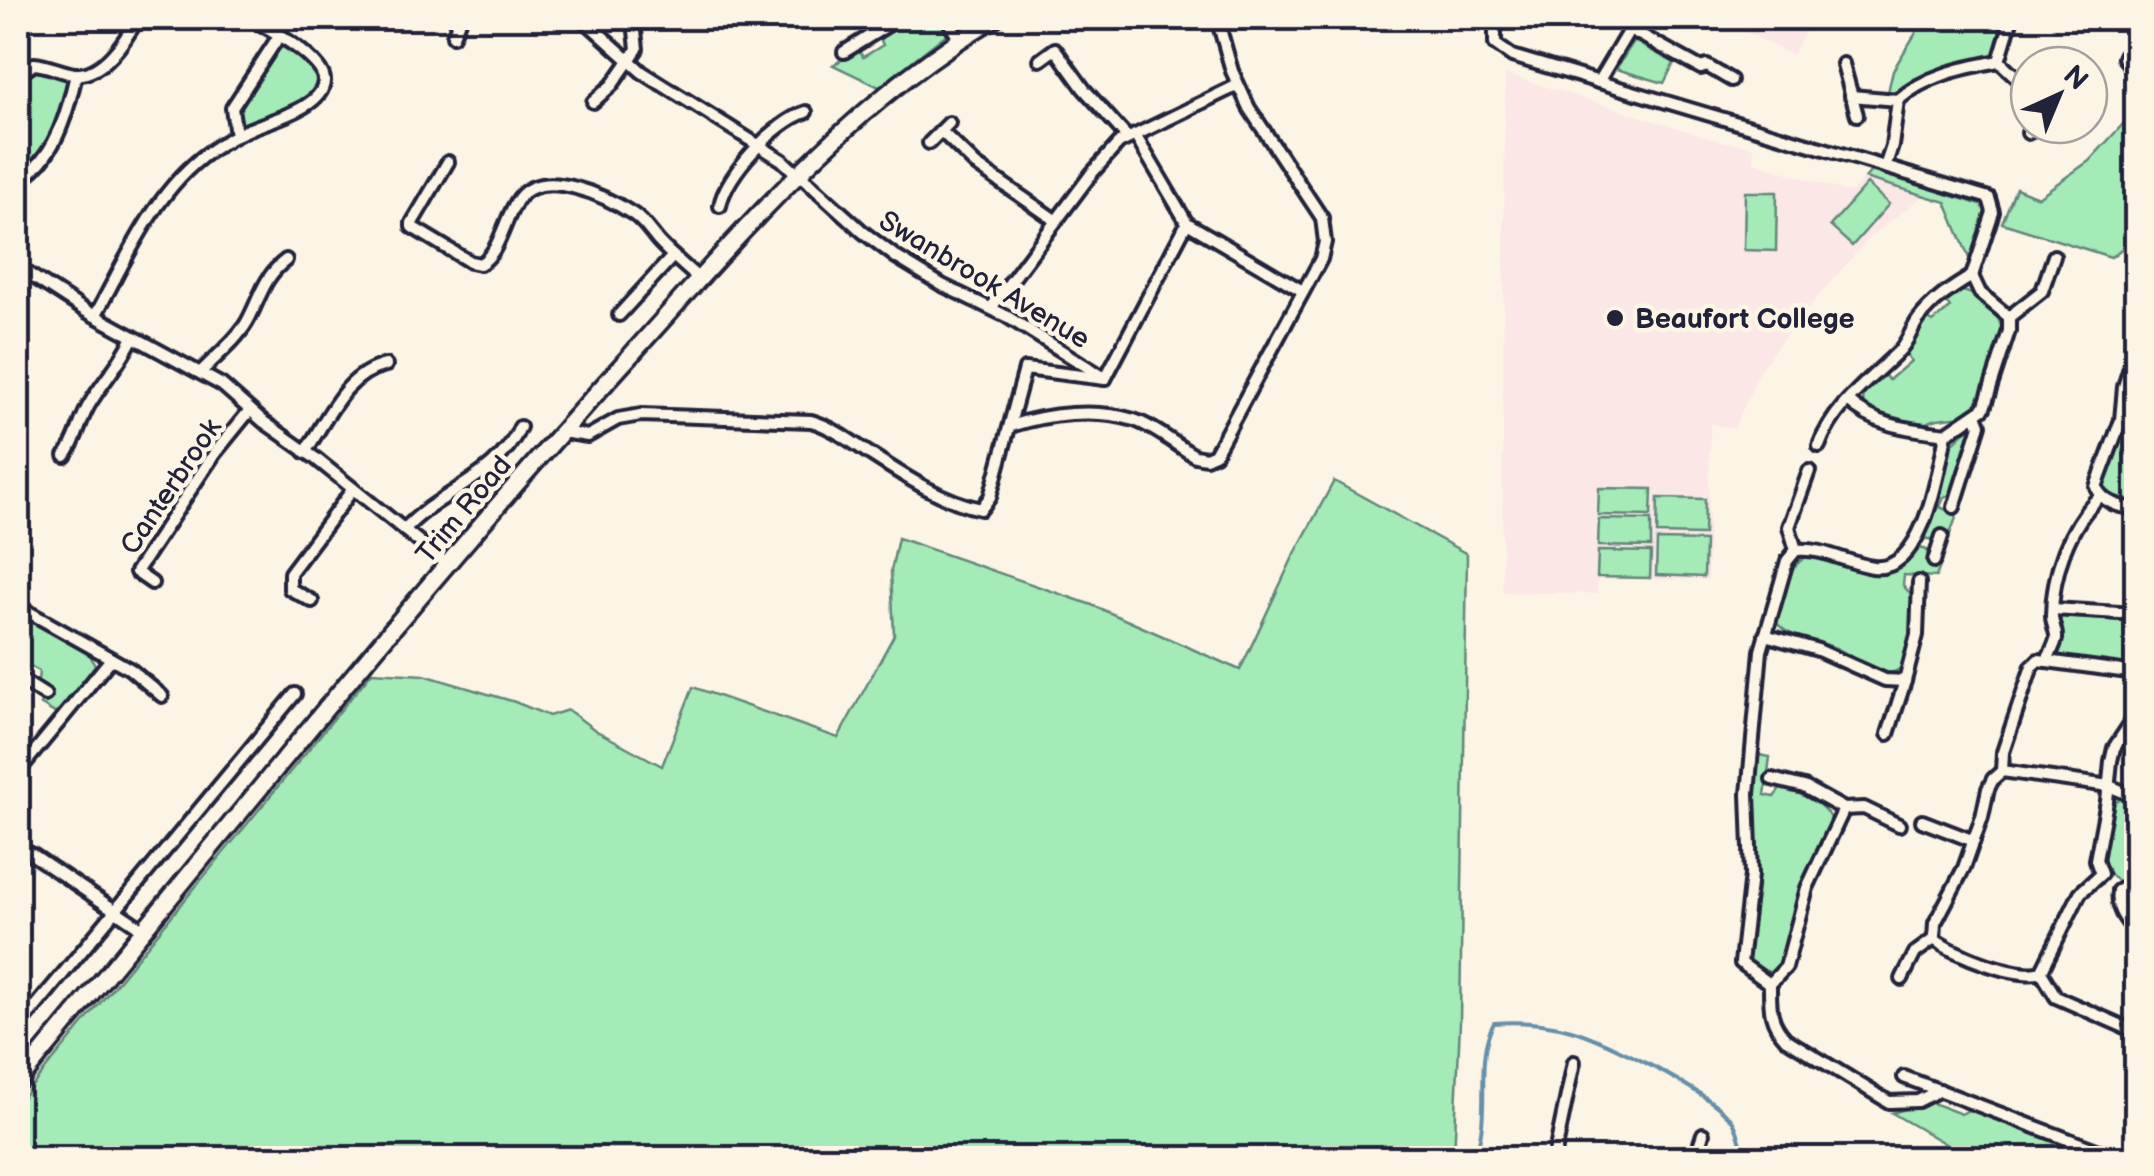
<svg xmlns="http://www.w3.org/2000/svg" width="2154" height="1176" font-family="'Balsamiq Sans',sans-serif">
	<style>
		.built { fill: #fae7e6 }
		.green { fill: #a4ebb8; stroke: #63867a; stroke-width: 2.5 }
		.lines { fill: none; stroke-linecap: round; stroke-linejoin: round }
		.stream { stroke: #658faa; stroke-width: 4 }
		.minor-casing { stroke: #22223b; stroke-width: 18 }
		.secondary-casing { stroke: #22223b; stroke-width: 22 }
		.minor { stroke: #fcf5e5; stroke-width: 10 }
		.secondary { stroke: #fcf5e5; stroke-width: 15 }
		.poi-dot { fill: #22223b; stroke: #fcf5e5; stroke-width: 4 }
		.labels { text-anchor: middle; stroke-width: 9; stroke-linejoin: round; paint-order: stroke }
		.street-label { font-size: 28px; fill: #22223b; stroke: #fcf5e5 }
		.poi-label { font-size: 28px; font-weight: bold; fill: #22223b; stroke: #fcf5e5; text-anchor: start }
	</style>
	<rect width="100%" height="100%" fill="#fcf5e5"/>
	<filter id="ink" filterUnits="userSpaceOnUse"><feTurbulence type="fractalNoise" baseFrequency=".01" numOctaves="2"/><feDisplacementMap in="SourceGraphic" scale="20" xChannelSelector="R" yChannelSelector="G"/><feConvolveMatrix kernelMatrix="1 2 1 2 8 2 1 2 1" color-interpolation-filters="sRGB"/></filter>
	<g filter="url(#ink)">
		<!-- built -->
		<g class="built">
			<path d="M1719,18H1813L1792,55Z"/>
			<path d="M1505,74L1719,141L1754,147V162L1841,190L1852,193L1863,178L1923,196L1869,238L1796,322L1761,368L1734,429L1710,423L1708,580L1598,579L1597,594L1502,592Z"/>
		</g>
		<!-- green -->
		<g class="green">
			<path d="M910,18H941L948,33L879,87L833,65L858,50L863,57L883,45L879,36Z"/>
			<path d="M1925,18H2007L1994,54L1931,73L1898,91L1888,92L1893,70Z"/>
			<path d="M1634,41L1674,63L1664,83L1616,69Z"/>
			<path d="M280,48H289L319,73V87C302,107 273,114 250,123H242L237,118L246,93Z"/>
			<path d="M38,71L57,73L68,81C70,115 44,155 18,176V96L30,75Z"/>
			<path d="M2136,110V244H2128L2111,257L2002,223L2016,188L2038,197L2089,161Z"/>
			<path d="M1872,170L1984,206L1986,214L1971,263L1946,202L1865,178Z"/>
			<path d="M1867,184L1889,204L1852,246L1830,226Z"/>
			<path d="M1745,192H1777L1776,251L1744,250Z"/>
			<path d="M1963,291C1982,296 2000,312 2002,332L1975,408C1962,419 1953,416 1938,419C1933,420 1928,423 1922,424C1905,427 1874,417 1863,404L1864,391L1883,374L1889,380L1911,361L1906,354L1927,318L1933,322L1950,308L1946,302L1948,297Z"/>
			<path d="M1972,425L1974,429L1953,494L1944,497L1940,507L1957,515L1950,534L1939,531L1934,539H1927L1925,532L1951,445Z"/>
			<path d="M2130,425L2136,426V503L2104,495L2101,484L2122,432Z"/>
			<path d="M1334,481L1467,554L1460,1022L1454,1158H18V1103L372,672L424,675L515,702L549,716L568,710L595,730L662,766L693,687L838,738L894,635L891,571L898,538L1092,605L1240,670L1292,559Z"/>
			<path d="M1599,488L1652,489L1651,516L1598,515Z"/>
			<path d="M1658,498L1705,499L1704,535L1657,534Z"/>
			<path d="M1599,519L1651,520V547L1598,546Z"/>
			<path d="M1657,540L1705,541L1704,577L1656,575Z"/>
			<path d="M1920,548L1927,550L1928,562L1941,564L1936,577L1904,575L1903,585L1914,598C1914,618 1916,681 1882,672C1866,668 1854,657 1840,650C1821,640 1791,641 1777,623C1777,600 1786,566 1808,556C1833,561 1870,582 1895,568C1905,563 1909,552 1920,548Z"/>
			<path d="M1598,551L1651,552L1650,578L1597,577Z"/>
			<path d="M18,614L90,655L95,665L58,715L40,704L48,690L38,681L39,671L30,666L18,670Z"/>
			<path d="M2062,615L2136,620V664L2119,666L2057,655L2058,625Z"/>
			<path d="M1759,755L1770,757L1765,795L1774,797L1781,788C1805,789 1821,803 1834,822L1799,893L1784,961L1771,973L1754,966L1748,957L1758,888L1755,793Z"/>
			<path d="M2122,797L2136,802V874L2118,881C2092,866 2109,827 2114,803Z"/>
			<path d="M1930,1102L1961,1114L1971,1109L2100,1158H1970L1892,1113Z"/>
		</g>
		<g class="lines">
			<!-- stream -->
			<path class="stream" d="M1474,1158C1493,1112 1473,1060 1494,1023C1521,1021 1545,1023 1571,1030C1604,1039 1714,1094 1733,1122C1739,1131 1741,1147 1745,1158"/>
			<!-- minor casing -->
			<g class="minor-casing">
				<g id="minor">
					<path d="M582,18L642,72L782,160L798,175"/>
					<path d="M947,18L959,39"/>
					<path d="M1495,18V44L1512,56L1989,198L1993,212L1972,276C1952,288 1932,301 1918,320C1911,330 1907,344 1898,352C1868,381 1833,407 1819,446"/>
					<path d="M1630,29L1701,68L1707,66L1731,80"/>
					<path d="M2136,33L2124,58L2136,73"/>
					<path d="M453,36L460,18"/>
					<path d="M844,52L899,18"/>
					<path d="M1040,60L1055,49L1084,89L1127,137"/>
					<path d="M1999,61L2029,89"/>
					<path d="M1843,64L1857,115"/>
					<path d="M18,75L34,64C48,65 61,72 74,74C103,77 126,39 138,18"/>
					<path d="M1598,82L1632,25V18"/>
					<path d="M1851,96L1898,100"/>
					<path d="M593,102L612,85L637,49L634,22"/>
					<path d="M941,131L976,165L1055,220"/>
					<path d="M2028,133L2036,125"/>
					<path d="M236,135L232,108L279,36"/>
					<path d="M1135,135L1187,223L1301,290"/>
					<path d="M929,143L949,123"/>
					<path d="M448,162L412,223V227L470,262L480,264C501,252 504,217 519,198C543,167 606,196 633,214C644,221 651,233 659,242C672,256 686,267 699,279"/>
					<path d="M1885,167L1892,146L1898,100C1926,75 1963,68 1999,61L2012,18"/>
					<path d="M799,174L863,232L896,257L942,285L1006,316L1100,375"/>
					<path d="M18,181C55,159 67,115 76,74"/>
					<path d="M720,206C725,175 776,121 806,112"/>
					<path d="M18,267L86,311L222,385L264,422L315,458L448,565"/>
					<path d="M991,308L1092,173L1119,143L1238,85"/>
					<path d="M619,315L673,256"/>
					<path d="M95,316C126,260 155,190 209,152C222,143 235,135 250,129C270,120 323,108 324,81C325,60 267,27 250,18"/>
					<path d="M2009,317L2042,291L2054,256"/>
					<path d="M202,371C216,356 236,341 247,322C260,299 263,277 286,260"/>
					<path d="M1105,379L1187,223"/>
					<path d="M2121,420L2124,387L2136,348"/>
					<path d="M2136,420H2121L2096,487C2103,503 2120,507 2136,509"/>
					<path d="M1010,426C1047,414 1096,408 1134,420C1155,427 1176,445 1195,456L1206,458L1215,454L1321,259L1325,242L1322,218L1249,108L1232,71L1217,18"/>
					<path d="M562,432L588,436L618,419L641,415L811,421C832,427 849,440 867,452C901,474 941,501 981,509L990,497L1025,369L1105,379"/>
					<path d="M1946,434L1984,408L2009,331V317L1980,293L1972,276"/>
					<path d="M305,452C328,419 344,374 386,365"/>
					<path d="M65,456C77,440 79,422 89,405C103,381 121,363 133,337"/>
					<path d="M1954,507L1980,425L1976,415"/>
					<path d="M404,530C439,491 498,478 520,427"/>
					<path d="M1796,550C1822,547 1847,563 1873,567C1924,574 1939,469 1946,434C1910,429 1876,427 1848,401"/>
					<path d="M1934,561L1942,536"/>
					<path d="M152,583L136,572L215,453L250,410"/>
					<path d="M312,601L290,589V573L353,489"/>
					<path d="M18,606L130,669L162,696"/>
					<path d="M2053,609L2136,614"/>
					<path d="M1765,635L1818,650L1885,680L1905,681L1917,635L1919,582"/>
					<path d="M2047,661L2136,673"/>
					<path d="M18,678L45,695"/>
					<path d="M1888,734L1905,681"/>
					<path d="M2002,771L2003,752L2032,666L2038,660L2047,661C2049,655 2055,645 2056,639C2057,632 2052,624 2052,616C2052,574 2069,525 2100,496"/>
					<path d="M18,772L111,659"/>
					<path d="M1772,779L1804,787L1844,809L1807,888L1786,967L1770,984C1770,1007 1769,1021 1786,1039L1889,1102L1918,1101L1940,1090"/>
					<path d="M1844,809L1864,808L1899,825"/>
					<path d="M1922,821L1974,841"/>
					<path d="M18,848L33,855L144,930"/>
					<path d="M2118,891C2115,907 2125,920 2136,932"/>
					<path d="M2118,891L2136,880"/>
					<path d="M1934,939L1935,923L1964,868L1982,817L1988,789L1993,779L2002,771L2109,786L2136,797"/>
					<path d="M1934,939C1952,954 2019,980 2041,972"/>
					<path d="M2041,972L2080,893L2101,874L2096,860L2107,801L2111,761L2114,748L2136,715"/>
					<path d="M2041,972L2056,997L2136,1032"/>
					<path d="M1902,979L1915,953L1934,939"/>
					<path d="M1770,984L1741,963L1751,875L1748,794L1761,651L1787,561L1796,550L1789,527L1809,471"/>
					<path d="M18,1028L295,694"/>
					<path d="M1904,1077L2104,1153L2110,1158"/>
					<path d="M1554,1158L1574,1062"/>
					<path d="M1695,1158L1703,1134"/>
				</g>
			</g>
			<!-- secondary casing -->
			<g class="secondary-casing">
				<path id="secondary" d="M18,1082C220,839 418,589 631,355C741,233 852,101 995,18"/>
			</g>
			<!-- minor -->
			<use href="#minor" class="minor"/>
			<!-- secondary -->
			<use href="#secondary" class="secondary"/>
		</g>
	</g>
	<!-- markers -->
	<circle class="poi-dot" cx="1615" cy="318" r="10"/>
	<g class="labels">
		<!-- street labels -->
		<g class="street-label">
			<text transform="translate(985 279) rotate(31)" y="10">Swanbrook Avenue</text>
			<text transform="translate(170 486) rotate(-56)" y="10">Canterbrook</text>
			<text transform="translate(463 509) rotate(-50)" y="10">Trim Road</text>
		</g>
		<!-- poi labels -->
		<g class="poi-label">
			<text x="1635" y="328">Beaufort College</text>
		</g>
	</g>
	<!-- margin -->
	<rect width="2154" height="1176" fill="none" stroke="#fcf5e5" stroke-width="60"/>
	<rect x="30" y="30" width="2094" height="1116" fill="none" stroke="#22223b" stroke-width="4" filter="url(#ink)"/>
	<!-- north arrow -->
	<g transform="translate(2059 95) rotate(44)"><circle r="48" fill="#fcf5e5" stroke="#a5a1a1" stroke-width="2.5"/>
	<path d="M0-8L18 38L0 25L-18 38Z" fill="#22223b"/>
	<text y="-15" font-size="28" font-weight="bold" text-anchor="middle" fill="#22223b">N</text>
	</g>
</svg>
